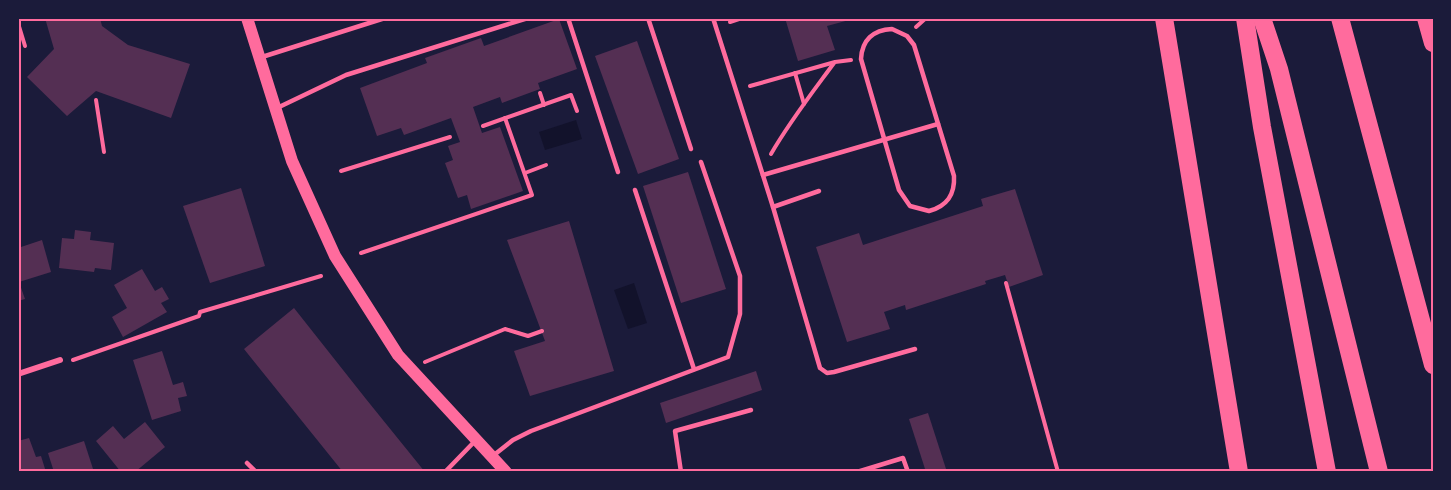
<svg xmlns="http://www.w3.org/2000/svg" width="1451" height="490" font-family="Helvetica,sans-serif">
	<style>
		.water { fill: #12122b }
		.building { fill: #542f53 }
		.lines { fill: none; stroke-linecap: round; stroke-linejoin: round }
		.path { stroke: #ff6b9d; stroke-width: 4 }
		.service { stroke: #ff6b9d; stroke-width: 4.5 }
		.minor { stroke: #ff6b9d; stroke-width: 6 }
		.secondary { stroke: #ff6b9d; stroke-width: 12 }
		.motorway { stroke: #ff6b9d; stroke-width: 18 }
		.neatline { fill: none; stroke: #ff6b9d; stroke-width: 2 }
	</style>
	<rect width="100%" height="100%" fill="#1b1b3a"/>
	<!-- water -->
	<g class="water">
		<path d="M576,120L582,139L545,150L539,132Z"/>
		<path d="M634,283L647,323L628,329L614,290Z"/>
	</g>
	<!-- building -->
	<g class="building">
		<path d="M45,18H100L102,26L128,45L190,64L171,118L96,91L67,116L27,77L54,49Z"/>
		<path d="M785,18H853V19L827,26L835,50L798,61Z"/>
		<path d="M559,19L577,69L538,83L540,89L502,103L500,97L473,107L482,133L500,127L523,191L471,209L467,195L458,198L445,163L453,160L448,146L460,142L451,118L404,135L401,128L377,136L360,88L427,63L425,58L481,38L484,46Z"/>
		<path d="M637,41L679,159L638,174L595,56Z"/>
		<path d="M688,172L726,289L681,303L643,186Z"/>
		<path d="M241,188L265,266L210,283L183,206Z"/>
		<path d="M1015,189L1043,275L1009,287L1005,275L985,281L986,284L906,310L905,305L884,312L890,329L847,342L816,247L859,233L863,245L983,206L981,199Z"/>
		<path d="M569,221L614,371L530,396L514,351L545,341L507,240Z"/>
		<path d="M75,230L91,232L90,240L114,243L111,270L95,268L94,272L59,268L62,238L74,239Z"/>
		<path d="M42,240L51,272L19,282L25,299L18,301V248Z"/>
		<path d="M142,269L155,291L162,287L169,299L161,303L167,312L123,337L112,317L127,308L114,285Z"/>
		<path d="M294,308L366,399L425,472H343L244,349Z"/>
		<path d="M162,351L173,385L183,382L187,396L178,398L181,411L152,420L133,360Z"/>
		<path d="M756,371L762,390L666,423L660,403Z"/>
		<path d="M928,413L947,472H926L909,419Z"/>
		<path d="M145,422L165,447L135,472H121L96,441L113,426L124,439Z"/>
		<path d="M29,438L36,457L41,456L46,472H18V441Z"/>
		<path d="M84,441L94,472H54L48,453Z"/>
	</g>
	<g class="lines">
		<!-- path -->
		<g class="path">
			<path d="M730,22L742,18"/>
			<path d="M18,23L25,46"/>
			<path d="M916,27L926,18"/>
			<path d="M795,73L804,104"/>
			<path d="M750,86L835,62L851,60"/>
			<path d="M540,93L544,105"/>
			<path d="M96,100L104,152"/>
			<path d="M483,126L571,95L577,111"/>
			<path d="M771,154C790,121 812,93 834,63"/>
			<path d="M341,171L450,137"/>
			<path d="M525,173L546,165"/>
			<path d="M361,253L532,195L505,118"/>
			<path d="M1006,283L1058,472"/>
			<path d="M73,360L199,316L200,312L321,276"/>
			<path d="M425,362L505,329L528,336L542,331"/>
		</g>
		<!-- service -->
		<g class="service">
			<path d="M568,18L618,172"/>
			<path d="M648,18L691,149"/>
			<path d="M713,18L773,207L820,368L827,373L834,372L915,349"/>
			<path d="M892,29L907,36L914,45L954,176C955,195 947,206 929,211L910,206L899,190L861,59C862,40 873,30 892,29Z"/>
			<path d="M262,57L385,18"/>
			<path d="M277,108L346,75L528,18"/>
			<path d="M763,175L938,124"/>
			<path d="M635,190L694,369"/>
			<path d="M773,207L819,191"/>
			<path d="M494,455L513,440L531,431L728,357L740,314V276L701,162"/>
			<path d="M247,463L256,472"/>
			<path d="M445,472L475,441"/>
			<path d="M681,472L675,431L751,410"/>
			<path d="M857,472L903,458L908,472"/>
		</g>
		<!-- minor -->
		<path class="minor" d="M18,374L60,360"/>
		<!-- secondary -->
		<path class="secondary" d="M247,18L292,161L335,256L398,355L506,472"/>
		<!-- motorway -->
		<g class="motorway">
			<path d="M1164,18L1239,472"/>
			<path d="M1245,18L1262,127L1327,472"/>
			<path d="M1262,18L1279,69L1379,472"/>
			<path d="M1340,18L1433,365"/>
			<path d="M1426,18L1433,43"/>
		</g>
	</g>
	<!-- border -->
	<rect width="1451" height="490" fill="none" stroke="#1b1b3a" stroke-width="39"/>
	<rect x="20" y="20" width="1412" height="450" class="neatline"/>
</svg>
